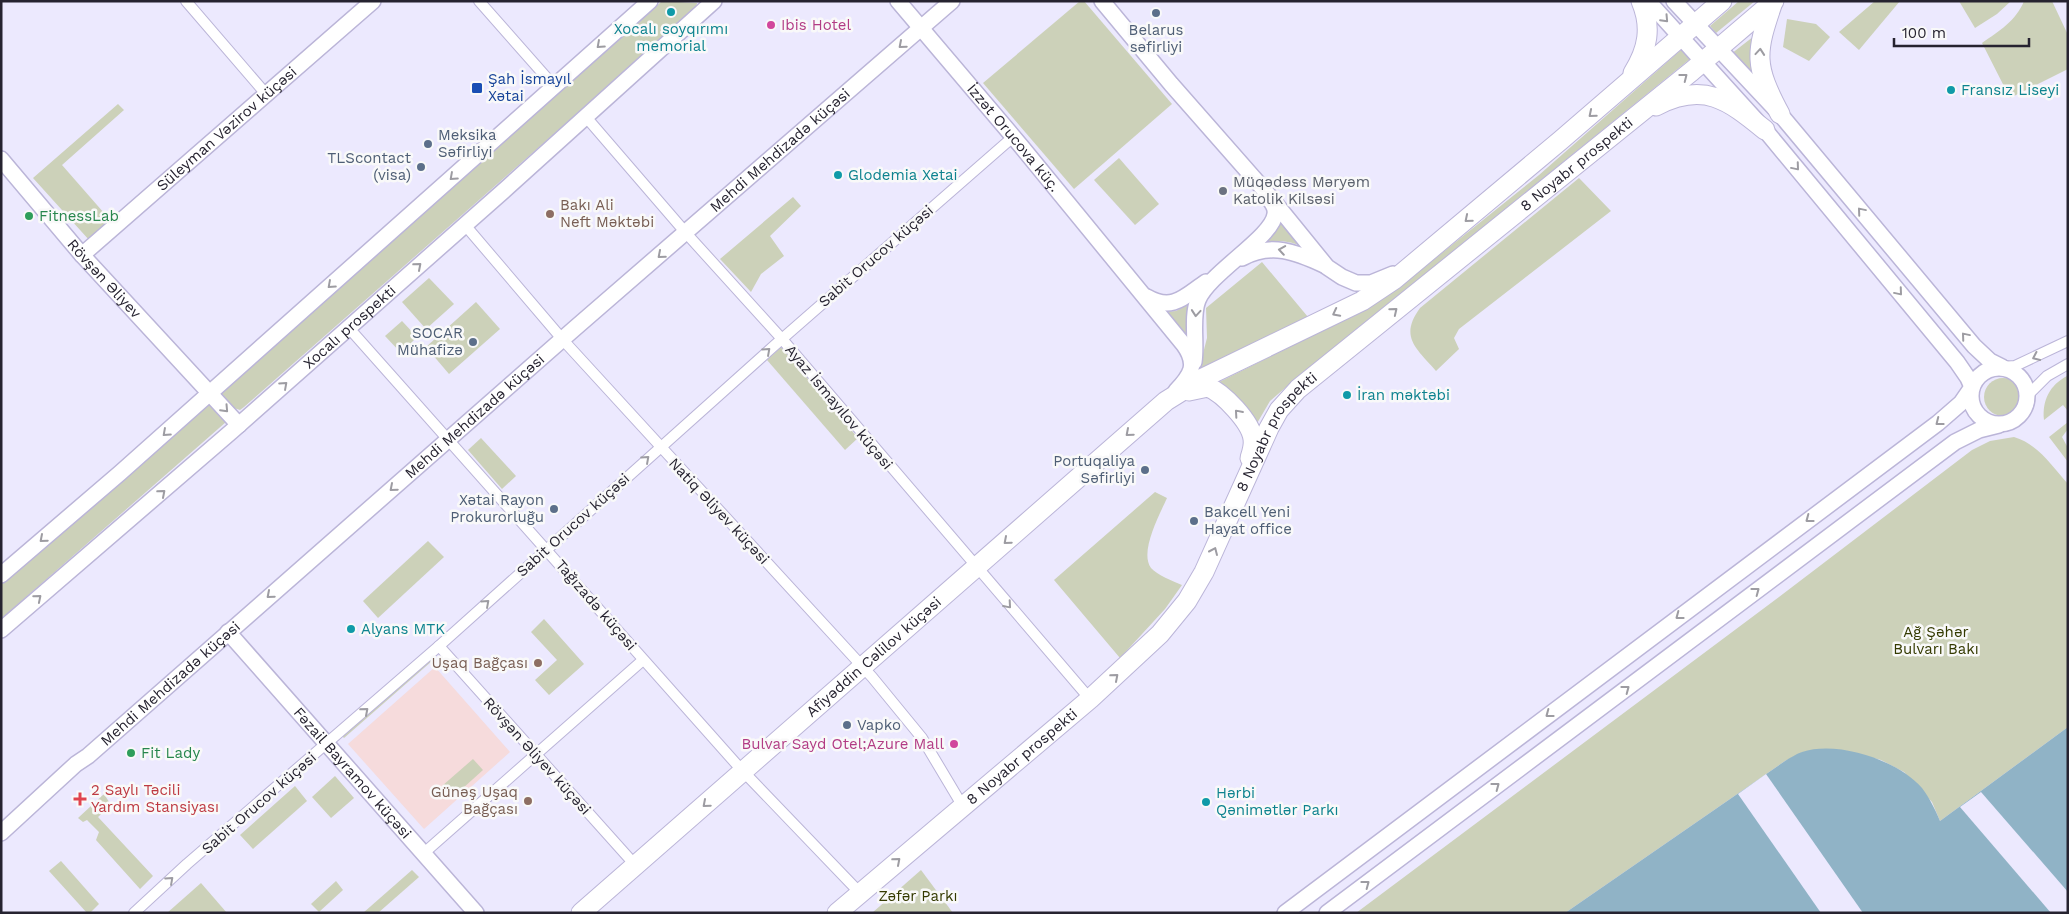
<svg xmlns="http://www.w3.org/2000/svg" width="2069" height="914" font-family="'Work Sans',sans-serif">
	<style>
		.education { fill: #f6dbdc }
		.green { fill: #ccd1b9 }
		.water { fill: #90b3c6 }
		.pier { fill: #ece9fe }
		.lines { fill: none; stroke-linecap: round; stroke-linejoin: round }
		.street-casing { stroke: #bbb5d8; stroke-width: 12 }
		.secondary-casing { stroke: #bbb5d8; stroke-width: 18 }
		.highway-casing { stroke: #bbb5d8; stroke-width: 21 }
		.street { stroke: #fff; stroke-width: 10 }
		.secondary { stroke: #fff; stroke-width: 15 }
		.highway { stroke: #fff; stroke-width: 19 }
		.oneway { stroke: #9d9ca2 }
		.culture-dot { fill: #0f9aa8; stroke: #f9f9f9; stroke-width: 2 }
		.service-dot { fill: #5c6f8a; stroke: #f9f9f9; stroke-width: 2 }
		.hotel-dot { fill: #d1479c; stroke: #f9f9f9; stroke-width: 2 }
		.transit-dot { fill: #1a4fb4; stroke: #f9f9f9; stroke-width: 2 }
		.worship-dot { fill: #6b7280; stroke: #f9f9f9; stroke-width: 2 }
		.education-dot { fill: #8d6e63; stroke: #f9f9f9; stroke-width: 2 }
		.leisure-dot { fill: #2e9e5b; stroke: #f9f9f9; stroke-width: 2 }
		.health-dot { fill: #e0444e; stroke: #f9f9f9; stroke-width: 2 }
		.labels { text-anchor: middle; stroke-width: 5; stroke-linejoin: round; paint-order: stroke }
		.hotel-label { font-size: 15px; fill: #b23c85; stroke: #f9f9f9; text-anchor: start }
		.culture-label { font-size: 15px; fill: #0d838f; stroke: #f9f9f9; text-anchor: start }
		.service-label { font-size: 15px; fill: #4e5e75; stroke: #f9f9f9; text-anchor: end }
		.transit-label { font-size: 15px; fill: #164399; stroke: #f9f9f9; text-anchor: start }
		.street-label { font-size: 15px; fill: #262330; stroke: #f9f9f9 }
		.worship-label { font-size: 15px; fill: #5b616d; stroke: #f9f9f9; text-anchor: start }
		.education-label { font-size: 15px; fill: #785e54; stroke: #f9f9f9; text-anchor: end }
		.leisure-label { font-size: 15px; fill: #27864d; stroke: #f9f9f9; text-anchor: start }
		.park-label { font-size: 15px; fill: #343a00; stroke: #f9f9f9 }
		.health-label { font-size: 15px; fill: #be3a42; stroke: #f9f9f9; text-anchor: start }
	</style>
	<rect width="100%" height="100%" fill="#ece9fe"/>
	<!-- education -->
	<path class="education" d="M435,667L510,752L424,829L348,744Z"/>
	<!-- green -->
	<g class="green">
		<path d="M662,1L697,3L696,9L244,407L240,410L234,408L220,392Z"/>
		<path d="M1080,1H1084L1172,104L1074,189L983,83Z"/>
		<path d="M1739,1H1755L1716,33L1710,26Z"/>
		<path d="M1875,1H1900L1859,50L1839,32Z"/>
		<path d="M1959,1H2011L1997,14L1975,28Z"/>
		<path d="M2024,1H2052L2068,35V69L2010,98L1982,43C1999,31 2016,21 2024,1Z"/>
		<path d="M1787,19L1816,24L1830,37L1809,61L1783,47Z"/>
		<path d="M1758,33L1751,53L1754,78L1731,54Z"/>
		<path d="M1682,49L1690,59L1292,382L1270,401L1256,425L1219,382L1336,324L1390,292L1417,273L1539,175Z"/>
		<path d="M118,104L124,110L62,165L111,221L90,241L33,178Z"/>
		<path d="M1119,158L1159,204L1135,225L1094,180Z"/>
		<path d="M1579,178L1611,211L1459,329L1454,338L1459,349L1436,371C1416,348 1399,337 1420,308Z"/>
		<path d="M793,197L801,206L770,236L784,256L761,274L751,292L720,259Z"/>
		<path d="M1282,221L1305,247C1289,241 1280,239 1263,244Z"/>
		<path d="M1262,262L1308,317L1242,351L1199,369L1207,338L1206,308Z"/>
		<path d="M429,278L454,304L426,329L402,302Z"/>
		<path d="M476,302L500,329L449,374L426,347Z"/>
		<path d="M1187,305L1190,343L1164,312L1176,311Z"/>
		<path d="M402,321L417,337L401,353L385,336Z"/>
		<path d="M781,347L858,438L845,450L767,360Z"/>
		<path d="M2067,376L2068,411L2063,405L2044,420C2042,400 2050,385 2067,376Z"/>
		<circle cx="2003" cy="397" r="19"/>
		<path d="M208,401L226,422L1,619V583Z"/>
		<path d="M2068,422V429L2062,437L2068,448V462L2049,437Z"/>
		<path d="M2014,437C2038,444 2052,466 2068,484V727L1940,821L1932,802L1904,772L1881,760L1859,754L1803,752L1785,761L1565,913H1356L1779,597L1972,450L1990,441Z"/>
		<path d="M481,438L516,476L502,489L468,450Z"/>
		<path d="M1155,492L1167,498C1160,514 1139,552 1151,568C1157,575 1173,581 1182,585L1165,609L1120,658L1054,580Z"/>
		<path d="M428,541L444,557L378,618L363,601Z"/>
		<path d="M544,619L584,664L549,695L535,680L557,660L531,632Z"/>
		<path d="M430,656L432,661L344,738L341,735Z"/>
		<path d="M473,759L483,770L452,798L442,786Z"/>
		<path d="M335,776L354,798L331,818L312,797Z"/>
		<path d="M295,786L307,801L253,849L240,835Z"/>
		<path d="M104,794L111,805L98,817L153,876L140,889L96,840L99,832L87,820L83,822L78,818Z"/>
		<path d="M61,861L99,904L90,913H87L49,871Z"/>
		<path d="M412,870L419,877L378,913H363Z"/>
		<path d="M921,870L953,913H872Z"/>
		<path d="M336,881L343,890L319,912L311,904Z"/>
		<path d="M201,883L227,913H167Z"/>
	</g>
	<!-- water -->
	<path class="water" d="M2068,727V913H1565L1785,761C1790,758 1796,754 1802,752C1837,740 1898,760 1922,788C1930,799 1935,809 1940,821Z"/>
	<!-- pier -->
	<g class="pier">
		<path d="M1766,774L1863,913H1821L1738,794Z"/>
		<path d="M1981,792L2068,892V913H2051L1960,807Z"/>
	</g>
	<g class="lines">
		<!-- street casing -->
		<g class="street-casing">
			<g id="street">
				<path d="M186,1L266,94"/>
				<path d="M479,1L554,86"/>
				<path d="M586,117L686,233L782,339L1090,699"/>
				<path d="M465,225L563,340L872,677L922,738L962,805"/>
				<path d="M348,327L739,767L860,893"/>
				<path d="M2002,367L2015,366L2068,341"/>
				<path d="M2028,395L2047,376L2068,364"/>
				<path d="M439,646L636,866"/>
				<path d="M424,853L643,660"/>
				<path d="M134,913L187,864L439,646L775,345L1013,137"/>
			</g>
		</g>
		<!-- secondary casing -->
		<g class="secondary-casing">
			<g id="secondary">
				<path id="s1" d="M898,1L1021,146L1184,345C1198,365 1191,375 1176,391"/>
				<path d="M1102,1L1171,84L1266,192L1327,267L1342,277L1356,283H1371L1393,274"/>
				<path d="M1674,1L1780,114L1974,346L1990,361L2002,367"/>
				<path id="s2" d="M1,159L82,255L239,425"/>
				<path id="s3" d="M82,255L373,1"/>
				<path d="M1242,258C1271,242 1296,252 1324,265"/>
				<path d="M1147,297C1173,312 1185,296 1206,282"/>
				<path d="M1194,362C1197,343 1191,317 1198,300C1209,273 1273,237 1275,214C1276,209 1273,204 1270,200"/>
				<circle cx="1999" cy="396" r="28"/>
				<path d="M1,575L120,473L650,1"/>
				<path id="s4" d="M1,630L232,431L509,186L714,1"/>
				<path id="s5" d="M228,632L476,913"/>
				<path id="s6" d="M1,833L76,764L88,756L574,329L952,1"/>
				<path d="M1285,913L1938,423L1961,403L1972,387L1968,378L1957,362L1765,130L1648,1"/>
				<path d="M1327,913L1955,442L1979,430L1999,425"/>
			</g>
		</g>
		<!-- highway casing -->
		<g class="highway-casing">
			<g id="highway">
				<path d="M1773,2C1755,54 1754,65 1780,114"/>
				<path d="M1633,73C1648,49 1652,27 1641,1"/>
				<path d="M1656,106C1704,81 1728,100 1765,130"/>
				<path d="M1189,391L1208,387C1223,393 1251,422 1253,439C1254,445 1252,452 1250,458"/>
				<path id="s7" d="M581,913L1166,401L1203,378L1362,301L1395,279L1561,140L1722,1"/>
				<path id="s8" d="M837,913L1090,699L1160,634L1187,601L1204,572L1269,428L1279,410L1298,389L1692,71L1774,1"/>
			</g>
		</g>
		<!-- street -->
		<use href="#street" class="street"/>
		<!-- secondary -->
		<use href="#secondary" class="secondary"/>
		<!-- highway -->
		<use href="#highway" class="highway"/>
	</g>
	<!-- one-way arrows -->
	<defs><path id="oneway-chevron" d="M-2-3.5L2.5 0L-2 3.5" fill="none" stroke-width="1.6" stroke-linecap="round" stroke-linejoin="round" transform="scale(1.25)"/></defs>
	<g class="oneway">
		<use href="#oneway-chevron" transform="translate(1665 19) rotate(47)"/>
		<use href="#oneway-chevron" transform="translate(600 45) rotate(138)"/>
		<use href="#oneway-chevron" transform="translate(902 45) rotate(139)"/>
		<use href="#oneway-chevron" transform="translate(1760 52) rotate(-85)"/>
		<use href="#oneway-chevron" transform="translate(1684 77) rotate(-38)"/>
		<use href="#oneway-chevron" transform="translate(1592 114) rotate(140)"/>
		<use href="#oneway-chevron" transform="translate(1796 167) rotate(50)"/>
		<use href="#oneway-chevron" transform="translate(453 177) rotate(138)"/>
		<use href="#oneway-chevron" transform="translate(1861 211) rotate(-130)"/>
		<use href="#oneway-chevron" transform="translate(1468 219) rotate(140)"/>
		<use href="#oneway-chevron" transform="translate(1282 250) rotate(-171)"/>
		<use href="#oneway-chevron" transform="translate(661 255) rotate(139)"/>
		<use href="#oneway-chevron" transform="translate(418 266) rotate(-41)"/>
		<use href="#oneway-chevron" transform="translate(331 285) rotate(138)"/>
		<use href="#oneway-chevron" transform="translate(1899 292) rotate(50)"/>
		<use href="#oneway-chevron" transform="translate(1394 311) rotate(-39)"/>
		<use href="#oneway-chevron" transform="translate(1196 313) rotate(95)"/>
		<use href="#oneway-chevron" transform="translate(1336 313) rotate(153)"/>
		<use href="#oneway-chevron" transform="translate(1965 336) rotate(-130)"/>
		<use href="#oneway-chevron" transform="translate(767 351) rotate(-42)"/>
		<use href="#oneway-chevron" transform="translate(2036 357) rotate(155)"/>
		<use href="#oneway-chevron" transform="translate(284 385) rotate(-42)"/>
		<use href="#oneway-chevron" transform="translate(225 409) rotate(47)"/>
		<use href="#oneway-chevron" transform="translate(1238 413) rotate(-131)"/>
		<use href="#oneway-chevron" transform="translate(1939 422) rotate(142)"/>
		<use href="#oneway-chevron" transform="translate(166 433) rotate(138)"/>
		<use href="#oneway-chevron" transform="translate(1129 433) rotate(139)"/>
		<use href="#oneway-chevron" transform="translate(646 459) rotate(-42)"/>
		<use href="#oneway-chevron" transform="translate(393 488) rotate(139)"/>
		<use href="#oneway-chevron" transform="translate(162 493) rotate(-41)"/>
		<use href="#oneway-chevron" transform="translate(1809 519) rotate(143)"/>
		<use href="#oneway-chevron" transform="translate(43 539) rotate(139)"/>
		<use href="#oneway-chevron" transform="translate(1007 541) rotate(139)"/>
		<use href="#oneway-chevron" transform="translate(1214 551) rotate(-66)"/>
		<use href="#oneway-chevron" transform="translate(1756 591) rotate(-37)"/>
		<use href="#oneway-chevron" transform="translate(270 595) rotate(139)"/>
		<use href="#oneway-chevron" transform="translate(38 598) rotate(-40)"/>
		<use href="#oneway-chevron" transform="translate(486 603) rotate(-42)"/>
		<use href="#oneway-chevron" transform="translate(1008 605) rotate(49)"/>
		<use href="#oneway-chevron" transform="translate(1679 616) rotate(143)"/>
		<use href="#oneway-chevron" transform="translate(1115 677) rotate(-41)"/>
		<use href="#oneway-chevron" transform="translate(1626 689) rotate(-37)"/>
		<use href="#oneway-chevron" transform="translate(365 711) rotate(-41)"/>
		<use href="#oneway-chevron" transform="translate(1549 714) rotate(143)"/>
		<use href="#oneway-chevron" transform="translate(1496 786) rotate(-37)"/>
		<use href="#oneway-chevron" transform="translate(706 804) rotate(139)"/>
		<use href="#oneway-chevron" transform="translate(897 861) rotate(-41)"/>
		<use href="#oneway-chevron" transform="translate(170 880) rotate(-42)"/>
		<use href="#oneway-chevron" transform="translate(1366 884) rotate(-37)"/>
	</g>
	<!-- markers -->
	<g class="culture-dot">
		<circle cx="671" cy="12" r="5"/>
		<circle cx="1951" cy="90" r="5"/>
		<circle cx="838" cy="175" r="5"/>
		<circle cx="1347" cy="395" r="5"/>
		<circle cx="351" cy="629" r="5"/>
		<circle cx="1206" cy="802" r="5"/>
	</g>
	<g class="service-dot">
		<circle cx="1156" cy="13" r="5"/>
		<circle cx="428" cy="144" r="5"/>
		<circle cx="421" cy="167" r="5"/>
		<circle cx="473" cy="342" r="5"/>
		<circle cx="1145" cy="470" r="5"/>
		<circle cx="554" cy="509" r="5"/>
		<circle cx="1194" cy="521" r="5"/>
		<circle cx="847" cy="725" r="5"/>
	</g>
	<g class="hotel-dot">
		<circle cx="771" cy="25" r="5"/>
		<circle cx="954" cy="744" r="5"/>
	</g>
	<rect class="transit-dot" x="471" y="82" width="12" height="12" rx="2.5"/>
	<circle class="worship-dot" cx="1223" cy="191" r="5"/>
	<g class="education-dot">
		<circle cx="550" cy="214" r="5"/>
		<circle cx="538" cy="663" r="5"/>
		<circle cx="528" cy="801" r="5"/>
	</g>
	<g class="leisure-dot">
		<circle cx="29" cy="216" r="5"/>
		<circle cx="131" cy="753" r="5"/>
	</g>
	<path class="health-dot" d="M77.5 791.5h5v5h5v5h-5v5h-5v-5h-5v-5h5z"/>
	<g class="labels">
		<!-- hotel labels -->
		<g class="hotel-label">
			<text x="781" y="30">Ibis Hotel</text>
			<text x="944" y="749" text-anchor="end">Bulvar Sayd Otel;Azure Mall</text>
		</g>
		<!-- culture labels -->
		<g class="culture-label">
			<text x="671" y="34" text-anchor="middle">Xocalı soyqırımı<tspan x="671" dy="17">memorial</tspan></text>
			<text x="1961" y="95">Fransız Liseyi</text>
			<text x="848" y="180">Glodemia Xetai</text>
			<text x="1357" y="400">İran məktəbi</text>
			<text x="361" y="634">Alyans MTK</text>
			<text x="1216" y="798">Hərbi<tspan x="1216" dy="17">Qənimətlər Parkı</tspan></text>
		</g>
		<!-- service labels -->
		<g class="service-label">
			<text x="1156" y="35" text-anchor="middle">Belarus<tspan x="1156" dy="17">səfirliyi</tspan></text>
			<text x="438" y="140" text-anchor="start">Meksika<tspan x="438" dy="17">Səfirliyi</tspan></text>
			<text x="411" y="163">TLScontact<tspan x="411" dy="17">(visa)</tspan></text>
			<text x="463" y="338">SOCAR<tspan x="463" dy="17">Mühafizə</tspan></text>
			<text x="1135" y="466">Portuqaliya<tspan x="1135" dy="17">Səfirliyi</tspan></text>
			<text x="544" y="505">Xətai Rayon<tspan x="544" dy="17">Prokurorluğu</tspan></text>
			<text x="1204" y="517" text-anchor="start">Bakcell Yeni<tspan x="1204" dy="17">Hayat office</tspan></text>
			<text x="857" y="730" text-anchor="start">Vapko</text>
		</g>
		<!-- transit labels -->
		<g class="transit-label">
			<text x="488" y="84">Şah İsmayıl<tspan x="488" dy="17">Xətai</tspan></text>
		</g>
		<!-- street labels -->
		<g class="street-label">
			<text dy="5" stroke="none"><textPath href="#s3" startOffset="192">Süleyman Vəzirov küçəsi</textPath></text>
			<text dy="5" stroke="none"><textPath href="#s1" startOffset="179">İzzət Orucova küç.</textPath></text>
			<text dy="5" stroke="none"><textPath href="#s6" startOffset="1036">Mehdi Mehdizadə küçəsi</textPath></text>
			<text dy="5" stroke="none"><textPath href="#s8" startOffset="1068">8 Noyabr prospekti</textPath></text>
			<text transform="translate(876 256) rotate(-41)" y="5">Sabit Orucov küçəsi</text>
			<text dy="5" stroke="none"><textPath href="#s2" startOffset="158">Rövşən Əliyev</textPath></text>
			<text dy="5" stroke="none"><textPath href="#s4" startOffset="462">Xocalı prospekti</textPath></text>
			<text transform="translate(839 407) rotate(50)" y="5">Ayaz İsmayılov küçəsi</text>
			<text dy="5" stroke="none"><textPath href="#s6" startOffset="631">Mehdi Mehdizadə küçəsi</textPath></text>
			<text dy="5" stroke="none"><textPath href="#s8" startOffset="662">8 Noyabr prospekti</textPath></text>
			<text transform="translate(719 511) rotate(47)" y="5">Natiq Əliyev küçəsi</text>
			<text transform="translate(573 525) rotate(-42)" y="5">Sabit Orucov küçəsi</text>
			<text transform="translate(596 605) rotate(49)" y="5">Tağızadə küçəsi</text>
			<text dy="5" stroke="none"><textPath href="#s7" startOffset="389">Afiyəddin Cəlilov küçəsi</textPath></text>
			<text dy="5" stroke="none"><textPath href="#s6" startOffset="226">Mehdi Mehdizadə küçəsi</textPath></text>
			<text transform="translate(537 756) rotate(48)" y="5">Rövşən Əliyev küçəsi</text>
			<text dy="5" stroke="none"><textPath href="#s8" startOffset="242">8 Noyabr prospekti</textPath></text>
			<text dy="5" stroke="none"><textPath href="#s5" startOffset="188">Fəzail Bayramov küçəsi</textPath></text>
			<text transform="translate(259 803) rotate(-41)" y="5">Sabit Orucov küçəsi</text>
		</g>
		<!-- worship labels -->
		<g class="worship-label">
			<text x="1233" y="187">Müqədəss Məryəm<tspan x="1233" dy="17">Katolik Kilsəsi</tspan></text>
		</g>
		<!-- education labels -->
		<g class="education-label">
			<text x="560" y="210" text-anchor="start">Bakı Ali<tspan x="560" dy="17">Neft Məktəbi</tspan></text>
			<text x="528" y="668">Uşaq Bağçası</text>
			<text x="518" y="797">Günəş Uşaq<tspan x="518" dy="17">Bağçası</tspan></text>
		</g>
		<!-- leisure labels -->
		<g class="leisure-label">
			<text x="39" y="221">FitnessLab</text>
			<text x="141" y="758">Fit Lady</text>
		</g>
		<!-- park labels -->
		<g class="park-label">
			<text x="1936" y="637">Ağ Şəhər<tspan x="1936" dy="17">Bulvarı Bakı</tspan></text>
			<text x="918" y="901">Zəfər Parkı</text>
		</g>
		<!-- health labels -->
		<g class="health-label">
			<text x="91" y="795">2 Saylı Təcili<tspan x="91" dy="17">Yardım Stansiyası</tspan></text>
		</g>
	</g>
	<!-- border -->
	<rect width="2069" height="914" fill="none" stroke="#262330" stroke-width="5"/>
	<!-- scale -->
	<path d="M1894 38v8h135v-8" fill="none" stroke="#262330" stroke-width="2.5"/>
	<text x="1902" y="38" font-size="15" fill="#262330" stroke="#f9f9f9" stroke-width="4" paint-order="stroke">100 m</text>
</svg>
